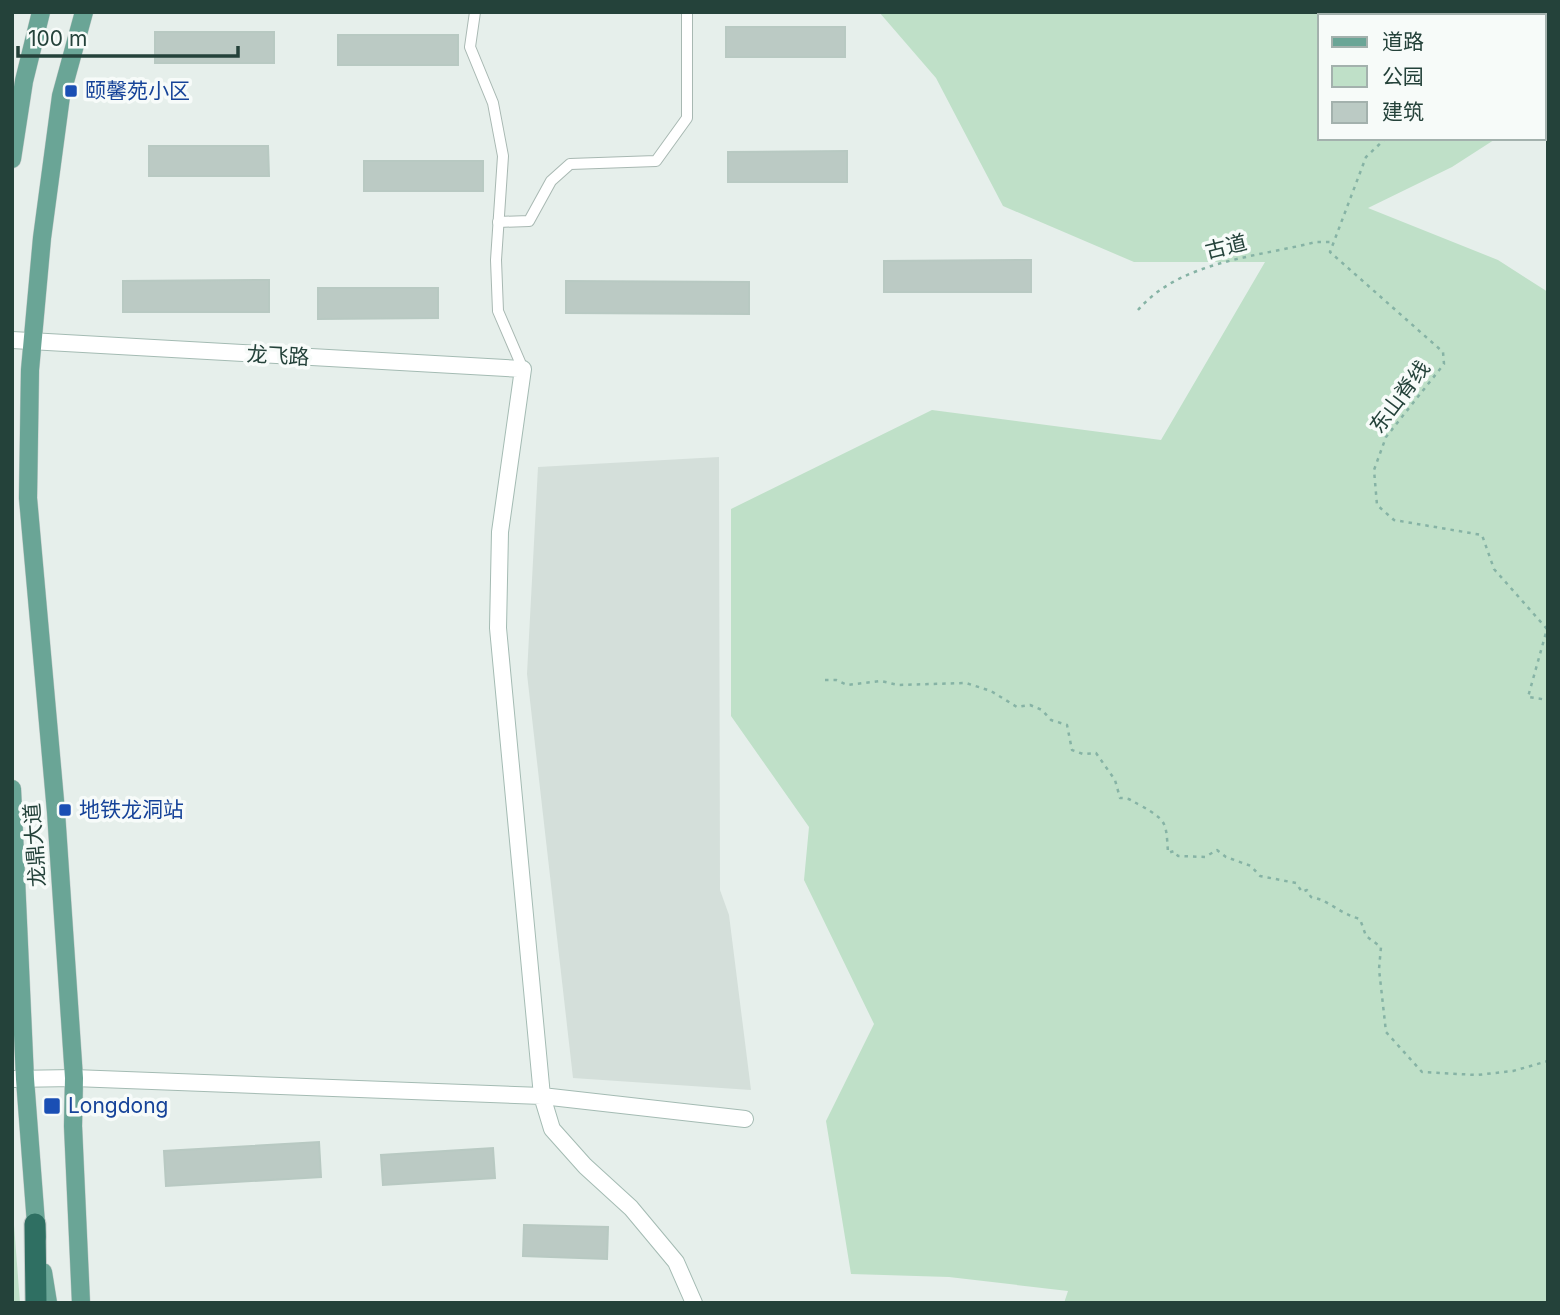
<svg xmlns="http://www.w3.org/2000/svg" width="1560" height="1315" font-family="Inter,'Noto Sans SC',sans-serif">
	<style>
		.built { fill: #d4dfda }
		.green { fill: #bfe0c8 }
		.building { fill: #bbcac4; stroke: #b8c9c2; stroke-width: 2 }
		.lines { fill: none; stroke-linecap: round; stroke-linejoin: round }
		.street-casing { stroke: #a8b8b2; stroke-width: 12 }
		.secondary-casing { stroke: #a4bbb3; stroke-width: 18 }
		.primary-casing { stroke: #c2cac8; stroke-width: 19 }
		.highway-casing { stroke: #c2cac8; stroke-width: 23 }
		.path { stroke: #86b3a5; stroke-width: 2.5; stroke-dasharray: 3.5 5; stroke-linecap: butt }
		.street { stroke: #fff; stroke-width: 10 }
		.secondary { stroke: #fff; stroke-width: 16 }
		.primary { stroke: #6aa596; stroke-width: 18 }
		.highway { stroke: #2f6f62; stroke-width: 21 }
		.transit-dot { fill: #1a4fb4; stroke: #f7fbf9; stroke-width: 2.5 }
		.labels { text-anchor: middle; stroke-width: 7; stroke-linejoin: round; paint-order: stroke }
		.transit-label { font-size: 21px; fill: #164399; stroke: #f7fbf9; text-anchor: start }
		.street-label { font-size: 21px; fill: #24423a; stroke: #f7fbf9 }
	</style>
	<rect width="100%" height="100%" fill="#e6efeb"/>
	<!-- built -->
	<path class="built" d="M719,457L720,890L729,915L751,1090L573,1078L527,674L538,467Z"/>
	<!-- green -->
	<g class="green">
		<path d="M879,12H1548V101L1544,107V16H1320V138H1497L1452,167L1368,208L1498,260L1548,292V1303H1064L1068,1291L949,1277L851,1274L826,1121L874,1024L804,880L809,827L731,716V509L932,410L1161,440L1265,262H1134L1003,206L936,78Z"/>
		<path d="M12,1199L20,1303H12Z"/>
	</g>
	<!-- building -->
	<g class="building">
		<rect x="726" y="27" width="119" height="30"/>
		<rect x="155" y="32" width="119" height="31"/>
		<rect x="338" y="35" width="120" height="30"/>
		<path d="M149,146H268L269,176H149Z"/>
		<path d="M847,151V182H728V152Z"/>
		<rect x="364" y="161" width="119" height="30"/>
		<path d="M1031,260V292H884V261Z"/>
		<path d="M269,280V312H123V281Z"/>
		<path d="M566,281L749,282V314L566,313Z"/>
		<path d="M318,288H438V318L318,319Z"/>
		<path d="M319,1142L321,1177L166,1186L164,1151Z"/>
		<path d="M493,1148L495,1178L383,1185L381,1155Z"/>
		<path d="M524,1225L608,1227L607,1259L523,1256Z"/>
	</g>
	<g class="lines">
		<!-- street casing -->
		<g class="street-casing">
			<g id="street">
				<path d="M475,12L470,47L493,103L503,156L496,260L498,311L523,369"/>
				<path d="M498,222L529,221L551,181L570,164L656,161L687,118V12"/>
			</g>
		</g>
		<!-- secondary casing -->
		<g class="secondary-casing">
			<g id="secondary">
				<path d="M12,340L523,369L500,532L498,628L542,1096L745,1119"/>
				<path d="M12,1079L74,1078L542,1096L552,1129L585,1166L631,1208L676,1262L694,1303"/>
			</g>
		</g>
		<!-- primary casing -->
		<g class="primary-casing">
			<g id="primary">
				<path d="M12,159L24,81L41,12"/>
				<path d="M12,789L25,1079L37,1237"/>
				<path d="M43,1272L48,1303"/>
				<path d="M81,1303L73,1126L74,1078L56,812L28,498L30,370L42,238L61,96L84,12"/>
			</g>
		</g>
		<!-- highway casing -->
		<g class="highway-casing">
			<path id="highway" d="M35,1224L36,1303"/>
		</g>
		<!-- path -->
		<g class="path">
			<path d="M1441,16V12"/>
			<path d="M1386,138L1366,157L1330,252L1443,352L1444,364L1386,437L1374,470L1377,505L1394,520L1482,535L1494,569L1547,629L1528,697L1548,700"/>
			<path d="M1138,310C1180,261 1257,257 1316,242H1332"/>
			<path d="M825,680H836L847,685L881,681L898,685L966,683L991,691L1017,707L1030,705L1042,710L1051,720L1067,725L1072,750L1083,754L1096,753L1115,780L1120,798C1131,798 1131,801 1140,805C1167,821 1166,821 1168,853L1174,851L1178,856L1205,857L1217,850L1226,857L1251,866L1260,876L1296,883L1302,892L1307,890L1311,897C1329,900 1340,914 1360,919L1366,936L1381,947L1379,969L1386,1032L1422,1072L1477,1075L1513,1071L1548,1061"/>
		</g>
		<!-- street -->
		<use href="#street" class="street"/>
		<!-- secondary -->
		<use href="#secondary" class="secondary"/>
		<!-- primary -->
		<use href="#primary" class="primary"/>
		<!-- highway -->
		<use href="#highway" class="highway"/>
	</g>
	<!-- markers -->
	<g class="transit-dot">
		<rect x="64" y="84" width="14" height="14" rx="3.5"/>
		<rect x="58" y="803" width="14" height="14" rx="3.5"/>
		<rect x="43" y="1097" width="18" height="18" rx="3.5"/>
	</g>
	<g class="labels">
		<!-- transit labels -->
		<g class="transit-label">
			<text x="85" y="98">颐馨苑小区</text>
			<text x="79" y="817">地铁龙洞站</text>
			<text x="68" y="1113">Longdong</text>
		</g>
		<!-- street labels -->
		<g class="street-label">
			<text transform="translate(1226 247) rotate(-14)" y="7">古道</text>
			<text transform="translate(278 356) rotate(3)" y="7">龙飞路</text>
			<text transform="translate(1400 397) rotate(-53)" y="7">东山脊线</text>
			<text transform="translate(35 845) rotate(-94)" y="7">龙鼎大道</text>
		</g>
	</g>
	<!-- border -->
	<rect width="1560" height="1315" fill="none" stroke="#24423a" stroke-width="28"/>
	<!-- legend -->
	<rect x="1318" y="14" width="228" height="126" fill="#f7fbf9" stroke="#a3b1ad" stroke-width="2"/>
	<rect x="1332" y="37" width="35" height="10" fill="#6aa596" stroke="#a3b1ad" stroke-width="2"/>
	<text x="1382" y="49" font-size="21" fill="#24423a">道路</text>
	<rect x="1332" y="66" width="35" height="21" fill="#bfe0c8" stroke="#a3b1ad" stroke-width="2"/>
	<text x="1382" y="84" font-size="21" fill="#24423a">公园</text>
	<rect x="1332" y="102" width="35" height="21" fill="#bbcac4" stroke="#a3b1ad" stroke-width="2"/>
	<text x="1382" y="119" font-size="21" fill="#24423a">建筑</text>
	<!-- scale -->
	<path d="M18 46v10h220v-10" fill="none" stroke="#24423a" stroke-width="3.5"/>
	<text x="28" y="46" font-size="21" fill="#24423a" stroke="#f7fbf9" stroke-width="5" paint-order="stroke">100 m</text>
</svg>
